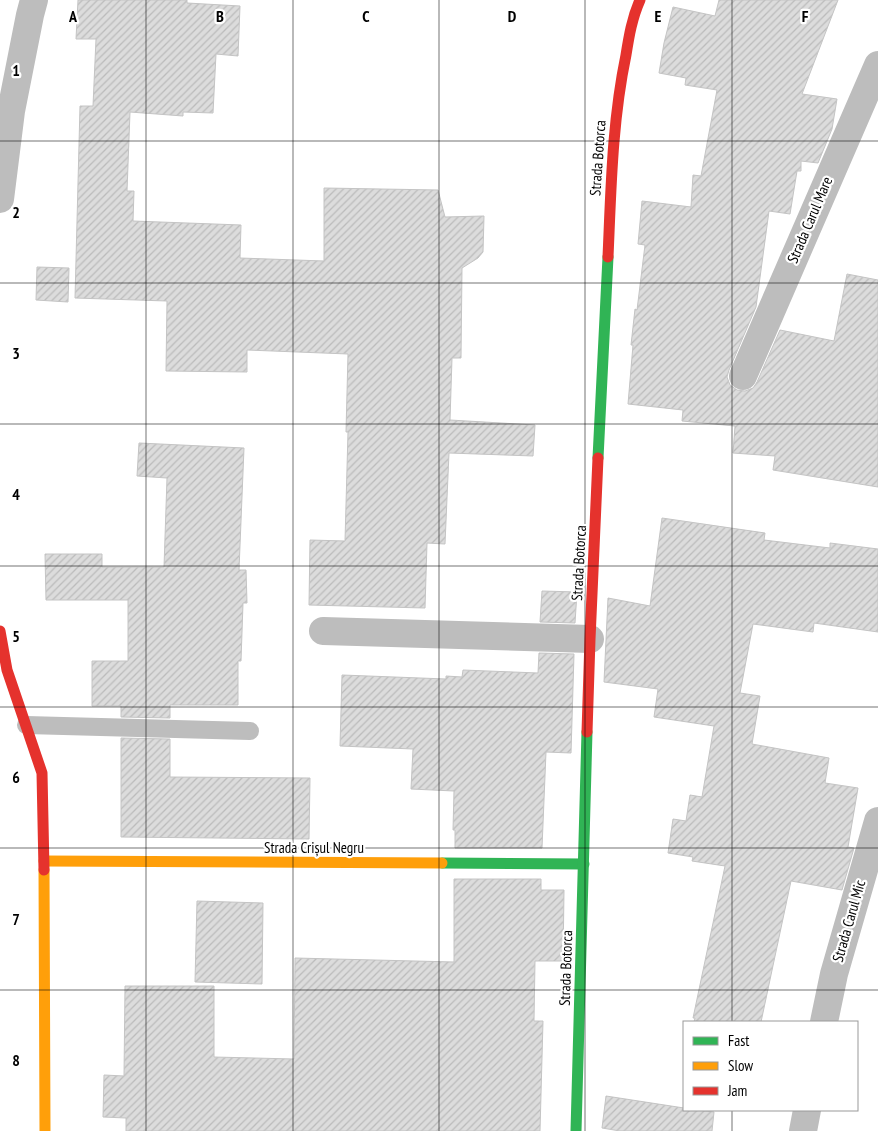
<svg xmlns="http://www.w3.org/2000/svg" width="878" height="1131" font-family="'PT Sans Narrow',sans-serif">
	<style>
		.building { fill: url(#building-hatch); stroke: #c4c4c4 }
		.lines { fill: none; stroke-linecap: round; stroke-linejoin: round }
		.lane { stroke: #bdbdbd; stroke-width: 18 }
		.street { stroke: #bdbdbd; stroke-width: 28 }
		.fast { stroke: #30b455; stroke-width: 11 }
		.slow { stroke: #ff9f0a; stroke-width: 11 }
		.jam { stroke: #e5322d; stroke-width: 11 }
		.grid { fill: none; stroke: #000; stroke-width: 1; stroke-opacity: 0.55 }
		.labels { text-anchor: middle; stroke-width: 4.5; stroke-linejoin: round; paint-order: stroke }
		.street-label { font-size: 15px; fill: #000; stroke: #fff }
		.grid-label { font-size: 16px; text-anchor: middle; font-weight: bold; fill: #000; stroke: #fff; stroke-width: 4.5; stroke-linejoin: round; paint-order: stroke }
	</style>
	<defs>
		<pattern id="building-hatch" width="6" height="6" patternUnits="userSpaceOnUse" patternTransform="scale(1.25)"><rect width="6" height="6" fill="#dcdcdc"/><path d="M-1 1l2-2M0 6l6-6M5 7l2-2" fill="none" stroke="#bbb"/></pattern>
	</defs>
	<rect width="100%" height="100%" fill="#fff"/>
	<!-- building -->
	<g class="building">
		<path d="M78,0H187V3L240,6L238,56L216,54L213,113L183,112V116L130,112L127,191H134L133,221L241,225L240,258L324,261V188L438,190L445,217L484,216L483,252L478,258L462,268L461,358H452L450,420L535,425L533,456L449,453L445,544L427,543L425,608L309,605L310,540L345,541L348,432H346L348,354L247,350V372L166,371L167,301L75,298L80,106H93L96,39H76Z"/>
		<path d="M719,0H838L802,94L837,99L832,129L818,163L801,161V171H797L790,214L769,211L756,307L729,370L727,377L730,385L737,390L745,391L753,388L757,382L780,330L834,341L847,274L878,280V487L773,470L775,456L733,453L735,426L682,421L683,410L628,404L633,345H631L635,309L637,310L645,245L638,244L642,201L691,207L693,175L701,176L717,90L685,85L686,78L659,73L664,43L673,7L715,16Z"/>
		<path d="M37,267L69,268L68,302L36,300Z"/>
		<path d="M139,443L244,448L239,570H246L247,603H243L241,661H238V705H170V718L121,717V706H92V661H128V600H46L45,554H102V567H164L167,478L137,476Z"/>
		<path d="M662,518L765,533L764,540L830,548V543L878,549V632L814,623L813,632L753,624L740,693L760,696L752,744L829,758L825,783L858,788L848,847L854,848L842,890L791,881L761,1022H694L695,1018H693L725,866L692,861L693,857L668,853L673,819L686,821L690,795L702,797L714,726L654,717L658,689L604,682L608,598L650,606Z"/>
		<path d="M542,591L577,592L575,623L540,622Z"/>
		<path d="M539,653L574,654L571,753L546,752L542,848H455V830H453L454,791L411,789L413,749L340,746L342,675L446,679V676L462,677L463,670L538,673Z"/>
		<path d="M121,738L170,739V777L310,778L309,839L121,837Z"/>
		<path d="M454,879H541V890H564L563,961H535L534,1021H543L540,1131H126V1118L103,1117L104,1075L124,1076L125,986H214V1057L294,1059L295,958L454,962Z"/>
		<path d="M197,901L263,903L262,984L195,982Z"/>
		<path d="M606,1096L684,1108V1110H697L714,1112L712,1131H620L602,1128Z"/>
	</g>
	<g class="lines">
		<!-- lane -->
		<path class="lane" d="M26,725L250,731"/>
		<!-- street -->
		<g class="street">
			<path d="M0,199L11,111L30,15L34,0"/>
			<path d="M743,376L878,65"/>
			<path d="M323,631L590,639"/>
			<path d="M824,1022L834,974L878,821"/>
			<path d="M803,1131L807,1110"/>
		</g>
		<!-- fast -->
		<g class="fast">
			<path d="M598,458L608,257"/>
			<path d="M442,863L584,864"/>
			<path d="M576,1131L587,732"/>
		</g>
		<!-- slow -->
		<g class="slow">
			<path d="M44,861L442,863"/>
			<path d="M44,870L45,1131"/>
		</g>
		<!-- jam -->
		<g class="jam">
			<path d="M608,257C611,190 612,122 626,55C629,36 632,18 640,0"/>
			<path d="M0,631L7,670L42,773L44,870"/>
			<path d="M587,732L590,639L598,458"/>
		</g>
	</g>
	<!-- grid -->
	<path class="grid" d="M146,0V1131M293,0V1131M439,0V1131M585,0V1131M732,0V1022M0,141H878M0,283H878M0,424H878M0,566H878M0,707H878M0,848H878M0,990H878M732,1110V1131"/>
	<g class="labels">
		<!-- street labels -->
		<g class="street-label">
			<text transform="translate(598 158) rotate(-86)" y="5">Strada Botorca</text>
			<text transform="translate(810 220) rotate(-67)" y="5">Strada Carul Mare</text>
			<text transform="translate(579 563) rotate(-87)" y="5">Strada Botorca</text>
			<text x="314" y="853">Strada Crișul Negru</text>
			<text transform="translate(849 921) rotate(-74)" y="5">Strada Carul Mic</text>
			<text transform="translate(566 968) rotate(-88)" y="5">Strada Botorca</text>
		</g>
	</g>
	<g class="grid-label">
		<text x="73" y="22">A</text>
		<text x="220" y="22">B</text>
		<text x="366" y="22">C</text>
		<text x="512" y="22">D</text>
		<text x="658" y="22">E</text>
		<text x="805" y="22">F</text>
		<text x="16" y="76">1</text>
		<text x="16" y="218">2</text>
		<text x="16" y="359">3</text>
		<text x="16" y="500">4</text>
		<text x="16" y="642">5</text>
		<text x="16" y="783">6</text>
		<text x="16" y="925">7</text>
		<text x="16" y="1066">8</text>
	</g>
	<!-- legend -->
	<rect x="683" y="1021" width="175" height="90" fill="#ffffff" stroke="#999999"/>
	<rect x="693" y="1037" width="25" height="8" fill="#30b455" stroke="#999999"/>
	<text x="728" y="1046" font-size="15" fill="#000000">Fast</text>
	<rect x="693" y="1062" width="25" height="8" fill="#ff9f0a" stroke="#999999"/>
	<text x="728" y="1071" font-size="15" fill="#000000">Slow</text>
	<rect x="693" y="1087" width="25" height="8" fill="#e5322d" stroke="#999999"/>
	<text x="728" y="1096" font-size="15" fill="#000000">Jam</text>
</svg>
